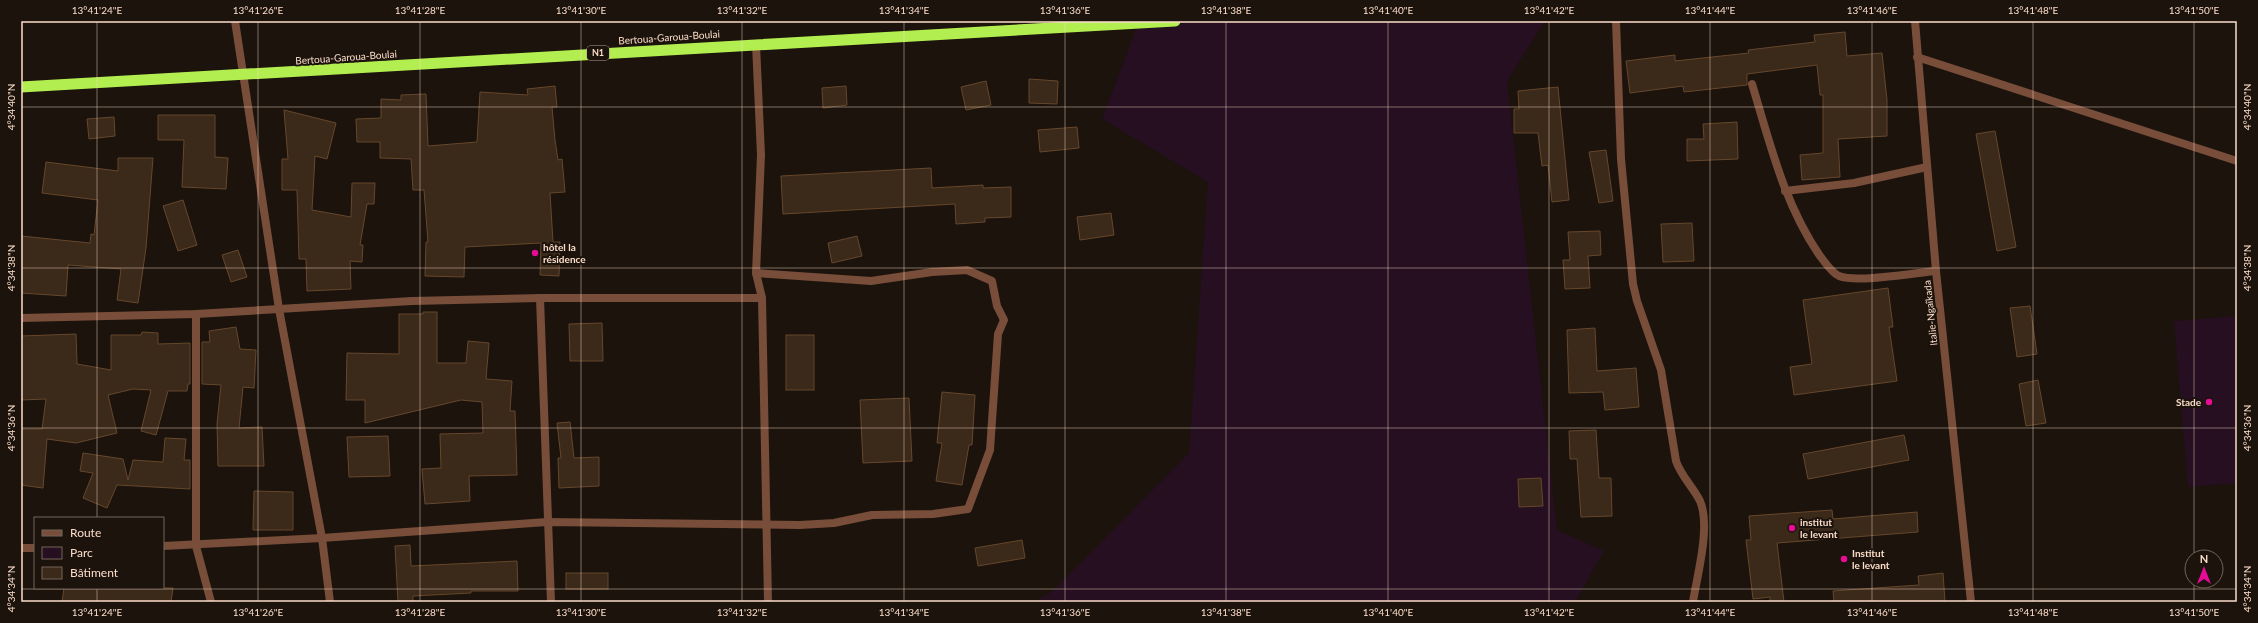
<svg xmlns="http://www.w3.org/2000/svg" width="2258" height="623" font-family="Lato,sans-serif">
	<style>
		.green { fill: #250f20 }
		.building { fill: #3b2919; stroke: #66472c }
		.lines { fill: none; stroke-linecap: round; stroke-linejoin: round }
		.minor { stroke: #784d39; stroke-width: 8 }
		.tertiary { stroke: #784d39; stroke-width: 8 }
		.trunk { stroke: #b2ee50; stroke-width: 11 }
		.ticks { fill: none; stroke: #fcddc9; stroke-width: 1; stroke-opacity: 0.45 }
		.poi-dot { fill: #e60c95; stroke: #1b130c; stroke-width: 1.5 }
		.labels { text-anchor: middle; stroke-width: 4; stroke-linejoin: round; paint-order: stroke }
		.shield { fill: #1b130c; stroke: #b8a090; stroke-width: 1 }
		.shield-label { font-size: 9px; font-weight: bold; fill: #fcddc9 }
		.street-label { font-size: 10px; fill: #fcddc9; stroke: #1b130c }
		.poi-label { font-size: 10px; font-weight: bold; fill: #fcddc9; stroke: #1b130c; text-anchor: start }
		.neatline { fill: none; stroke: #fcddc9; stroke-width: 1.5 }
		.ticks-label { font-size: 10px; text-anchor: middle; fill: #fcddc9 }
	</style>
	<rect width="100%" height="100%" fill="#1b130c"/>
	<!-- green -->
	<g class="green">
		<path d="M1139,21H1545L1507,81L1557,530L1604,551L1575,602H1035L1054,590L1189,453L1208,182L1102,119Z"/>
		<path d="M2237,316V483L2188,487L2174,321Z"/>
	</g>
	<!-- building -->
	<g class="building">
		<path d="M1845,32L1847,56L1882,53L1887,100V136L1838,139L1840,177L1802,180L1800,155L1823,153V95H1820L1817,65L1747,74V85L1684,92L1683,86L1630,93L1626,61L1675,55V61L1749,53L1748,50L1815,42L1814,35Z"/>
		<path d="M1029,79L1058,81L1057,104L1029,103Z"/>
		<path d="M986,81L991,105L966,110L961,87Z"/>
		<path d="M555,86L557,107H552L555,140L558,160L562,159L565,192L550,193L553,242H560L559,276L540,275L541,243L465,247L464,277L425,276L426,242H428L424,190H413L411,159L380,158V142H357L356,119L381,118V99L401,100V95L426,94L428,146L477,142L480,92L528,95L527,89Z"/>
		<path d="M846,86L847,105L823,108L822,88Z"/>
		<path d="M1558,87L1569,200L1552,202L1548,165L1542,166L1538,133H1514V109H1519L1518,91Z"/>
		<path d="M284,110L336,123L327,159L315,156L312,210L351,217L352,183H375L374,204H367L360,245H363L362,262L350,261L351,289L307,291L306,259H299L297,190H282V159H288Z"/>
		<path d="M158,115H215V157L228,158L226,189L182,187L184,140H158Z"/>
		<path d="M114,117L115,136L89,139L87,119Z"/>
		<path d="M1737,122L1738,159L1687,161V139H1704L1703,124Z"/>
		<path d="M1077,127L1079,148L1040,152L1038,130Z"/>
		<path d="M1995,131L2016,247L1997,251L1976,134Z"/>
		<path d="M1606,150L1613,201L1599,203L1589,152Z"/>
		<path d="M118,158H153L146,248L138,303L117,300L121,269L68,265L66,296L21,293V236L90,243L91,234L94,235L98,200L42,193L46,162L118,171Z"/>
		<path d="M931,168L932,188L983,185V188L1011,187V217L985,218V222L956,224L955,204L783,214L781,176Z"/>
		<path d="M183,200L197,245L178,251L163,206Z"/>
		<path d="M1111,213L1114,235L1080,240L1077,217Z"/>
		<path d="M1692,223L1694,261L1663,262L1661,224Z"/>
		<path d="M1600,231L1601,255L1588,256L1590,288L1565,289L1563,260H1570L1568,232Z"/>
		<path d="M857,236L862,256L832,263L828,243Z"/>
		<path d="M238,250L247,277L231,282L222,255Z"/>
		<path d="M1888,288L1893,327H1889L1897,381L1794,395L1790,367L1812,364L1803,300Z"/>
		<path d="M2030,306L2037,354L2017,357L2010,308Z"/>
		<path d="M423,312H437V363H466L468,341L489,343L486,379L512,381L510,411H515L517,475L469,476L470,501L425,504L422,469L441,468L440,434L483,433L482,402L461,400L365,423V400H346L347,353L399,354V314H423Z"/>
		<path d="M602,323L603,361H570L569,324Z"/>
		<path d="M236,327L240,349L256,350L254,388L243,387L239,428L262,427L264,466H218L217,424L221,385L202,384V342H210L209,331Z"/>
		<path d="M1595,328L1597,371L1636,368L1639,407L1605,410L1603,392L1569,393L1567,330Z"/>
		<path d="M142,332L158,333V344L190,343V384H188L187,391H168L156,435L141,431L151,390L133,389L108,395L117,433L76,443L47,439L43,488L21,485V429H42L46,399L21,400V336L76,334L77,364L111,370V335H141Z"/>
		<rect x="786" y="335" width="28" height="55"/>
		<path d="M2038,380L2046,423L2026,426L2019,384Z"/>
		<path d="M942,392L975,395L972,445H969L962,485L936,481L942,443H937Z"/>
		<path d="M909,398L912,461L863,463L860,400Z"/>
		<path d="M570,422L574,458L599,457V486L559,488L558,458H561L557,423Z"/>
		<path d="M1596,430L1599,478H1611L1612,516L1581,517L1577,459H1570L1569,431Z"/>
		<path d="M1904,435L1909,460L1808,479L1803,454Z"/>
		<path d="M388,436L390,476L349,477L347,437Z"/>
		<path d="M165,438L186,439L184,460H190V489L117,485L107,508L83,498L93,473L80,471L83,453L123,459L128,480L133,460L163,462Z"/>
		<path d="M1541,478L1543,506L1519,507L1518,479Z"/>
		<path d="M254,491L293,492V530H253Z"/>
		<path d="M1832,510L1833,519L1917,512L1918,532L1777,543L1784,602H1770V597L1753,599L1746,540H1751L1749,516Z"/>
		<path d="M1022,540L1025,558L978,566L975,548Z"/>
		<path d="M410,545L411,566L517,561L518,591H471V593L413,596V602H398L395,546Z"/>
		<rect x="566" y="573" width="42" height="16"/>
		<path d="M1943,573L1945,602H1834L1833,591L1919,585L1918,576Z"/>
		<path d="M64,588H173L171,602H62Z"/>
	</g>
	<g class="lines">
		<!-- minor -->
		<g class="minor">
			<path d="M1616,21L1621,159L1633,284L1637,301L1661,370L1676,461C1681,476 1693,487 1700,501C1711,526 1697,576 1693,602"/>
			<path d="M1917,57L2237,161"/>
			<path d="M1752,84C1770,143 1784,204 1820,256C1825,262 1831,272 1839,276C1857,283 1914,273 1936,271"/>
			<path d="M1785,191L1854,183L1927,167"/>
			<path d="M540,298L551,602"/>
			<path d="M762,298L768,602"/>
			<path d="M196,314V546L211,602"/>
			<path d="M21,318L196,314L412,301L540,298H762L756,273L761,155L756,44"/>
			<path d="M163,546L322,538L547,522L800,525L834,523L872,515L933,514L968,509L990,450L998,334L1004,320L997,306L992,281L967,270L932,272L871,281L756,273"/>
			<path d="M21,548H35"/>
		</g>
		<!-- tertiary -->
		<g class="tertiary">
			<path d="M235,21L279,309L322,538L330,602"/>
			<path d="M1915,21L1936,271L1971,602"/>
		</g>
		<!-- trunk -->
		<path class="trunk" d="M21,87L1175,21"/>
	</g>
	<!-- ticks -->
	<path class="ticks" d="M97,21V518M258,21V602M420,21V602M581,21V602M742,21V602M904,21V602M1065,21V602M1226,21V602M1388,21V602M1549,21V602M1710,21V602M1872,21V602M2033,21V602M2194,21V557M21,107H2237M21,268H2237M21,428H2237M2194,581V602M97,588V602M21,589H2237"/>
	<!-- markers -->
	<g class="poi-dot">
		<circle cx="535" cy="253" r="4"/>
		<circle cx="2209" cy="402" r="4"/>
		<circle cx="1792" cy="528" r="4"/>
		<circle cx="1844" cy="559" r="4"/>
	</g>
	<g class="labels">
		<!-- shield labels -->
		<rect class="shield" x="587" y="46" width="22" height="14" rx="3"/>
		<g class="shield-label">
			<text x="598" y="56">N1</text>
		</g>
		<!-- street labels -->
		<g class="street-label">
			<text transform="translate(669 37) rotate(-4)" y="4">Bertoua-Garoua-Boulai</text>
			<text transform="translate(346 57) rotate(-4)" y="4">Bertoua-Garoua-Boulai</text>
			<text transform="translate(1930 313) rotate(-96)" y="4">Italie-Ngaîkada</text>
		</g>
		<!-- poi labels -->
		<g class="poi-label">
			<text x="543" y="251">hôtel la<tspan x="543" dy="12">résidence</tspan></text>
			<text x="2201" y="406" text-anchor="end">Stade</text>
			<text x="1800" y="526">institut<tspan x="1800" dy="12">le levant</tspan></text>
			<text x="1852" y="557">Institut<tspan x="1852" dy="12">le levant</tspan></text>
		</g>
	</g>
	<!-- border -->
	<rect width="2258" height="623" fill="none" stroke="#1b130c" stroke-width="44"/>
	<!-- legend -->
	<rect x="34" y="517" width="130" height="72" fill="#1b130c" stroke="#756458"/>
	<rect x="42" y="530" width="20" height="6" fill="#784d39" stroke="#756458"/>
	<text x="70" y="537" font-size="12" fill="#fcddc9">Route</text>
	<rect x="42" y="547" width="20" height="12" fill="#250f20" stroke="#756458"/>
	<text x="70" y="557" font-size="12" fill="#fcddc9">Parc</text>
	<rect x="42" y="567" width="20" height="12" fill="#3b2919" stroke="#756458"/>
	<text x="70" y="577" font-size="12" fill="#fcddc9">Bâtiment</text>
	<!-- north arrow -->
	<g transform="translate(2204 569)"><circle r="19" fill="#1b130c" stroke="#756458"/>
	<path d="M0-3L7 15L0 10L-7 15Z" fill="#e60c95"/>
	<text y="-6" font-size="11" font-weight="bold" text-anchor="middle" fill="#fcddc9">N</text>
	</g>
	<rect x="22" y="22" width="2214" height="579" class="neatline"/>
	<g class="ticks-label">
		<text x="97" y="14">13°41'24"E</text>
		<text x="258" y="14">13°41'26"E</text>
		<text x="420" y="14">13°41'28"E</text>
		<text x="581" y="14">13°41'30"E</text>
		<text x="742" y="14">13°41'32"E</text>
		<text x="904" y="14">13°41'34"E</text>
		<text x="1065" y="14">13°41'36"E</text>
		<text x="1226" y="14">13°41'38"E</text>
		<text x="1388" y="14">13°41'40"E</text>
		<text x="1549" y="14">13°41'42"E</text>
		<text x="1710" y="14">13°41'44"E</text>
		<text x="1872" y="14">13°41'46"E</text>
		<text x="2033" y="14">13°41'48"E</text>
		<text x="2194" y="14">13°41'50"E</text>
		<text transform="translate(11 107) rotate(-90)" y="4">4°34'40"N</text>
		<text transform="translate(2247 107) rotate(-90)" y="4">4°34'40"N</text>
		<text transform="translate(11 268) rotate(-90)" y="4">4°34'38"N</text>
		<text transform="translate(2247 268) rotate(-90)" y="4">4°34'38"N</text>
		<text transform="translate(11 428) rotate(-90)" y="4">4°34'36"N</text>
		<text transform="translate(2247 428) rotate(-90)" y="4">4°34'36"N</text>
		<text transform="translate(11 589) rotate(-90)" y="4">4°34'34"N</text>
		<text transform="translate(2247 589) rotate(-90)" y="4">4°34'34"N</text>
		<text x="97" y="616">13°41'24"E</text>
		<text x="258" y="616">13°41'26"E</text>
		<text x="420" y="616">13°41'28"E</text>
		<text x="581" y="616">13°41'30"E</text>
		<text x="742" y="616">13°41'32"E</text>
		<text x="904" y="616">13°41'34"E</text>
		<text x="1065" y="616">13°41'36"E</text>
		<text x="1226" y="616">13°41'38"E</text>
		<text x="1388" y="616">13°41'40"E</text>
		<text x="1549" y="616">13°41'42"E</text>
		<text x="1710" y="616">13°41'44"E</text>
		<text x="1872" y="616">13°41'46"E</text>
		<text x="2033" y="616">13°41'48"E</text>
		<text x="2194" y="616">13°41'50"E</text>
	</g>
</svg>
